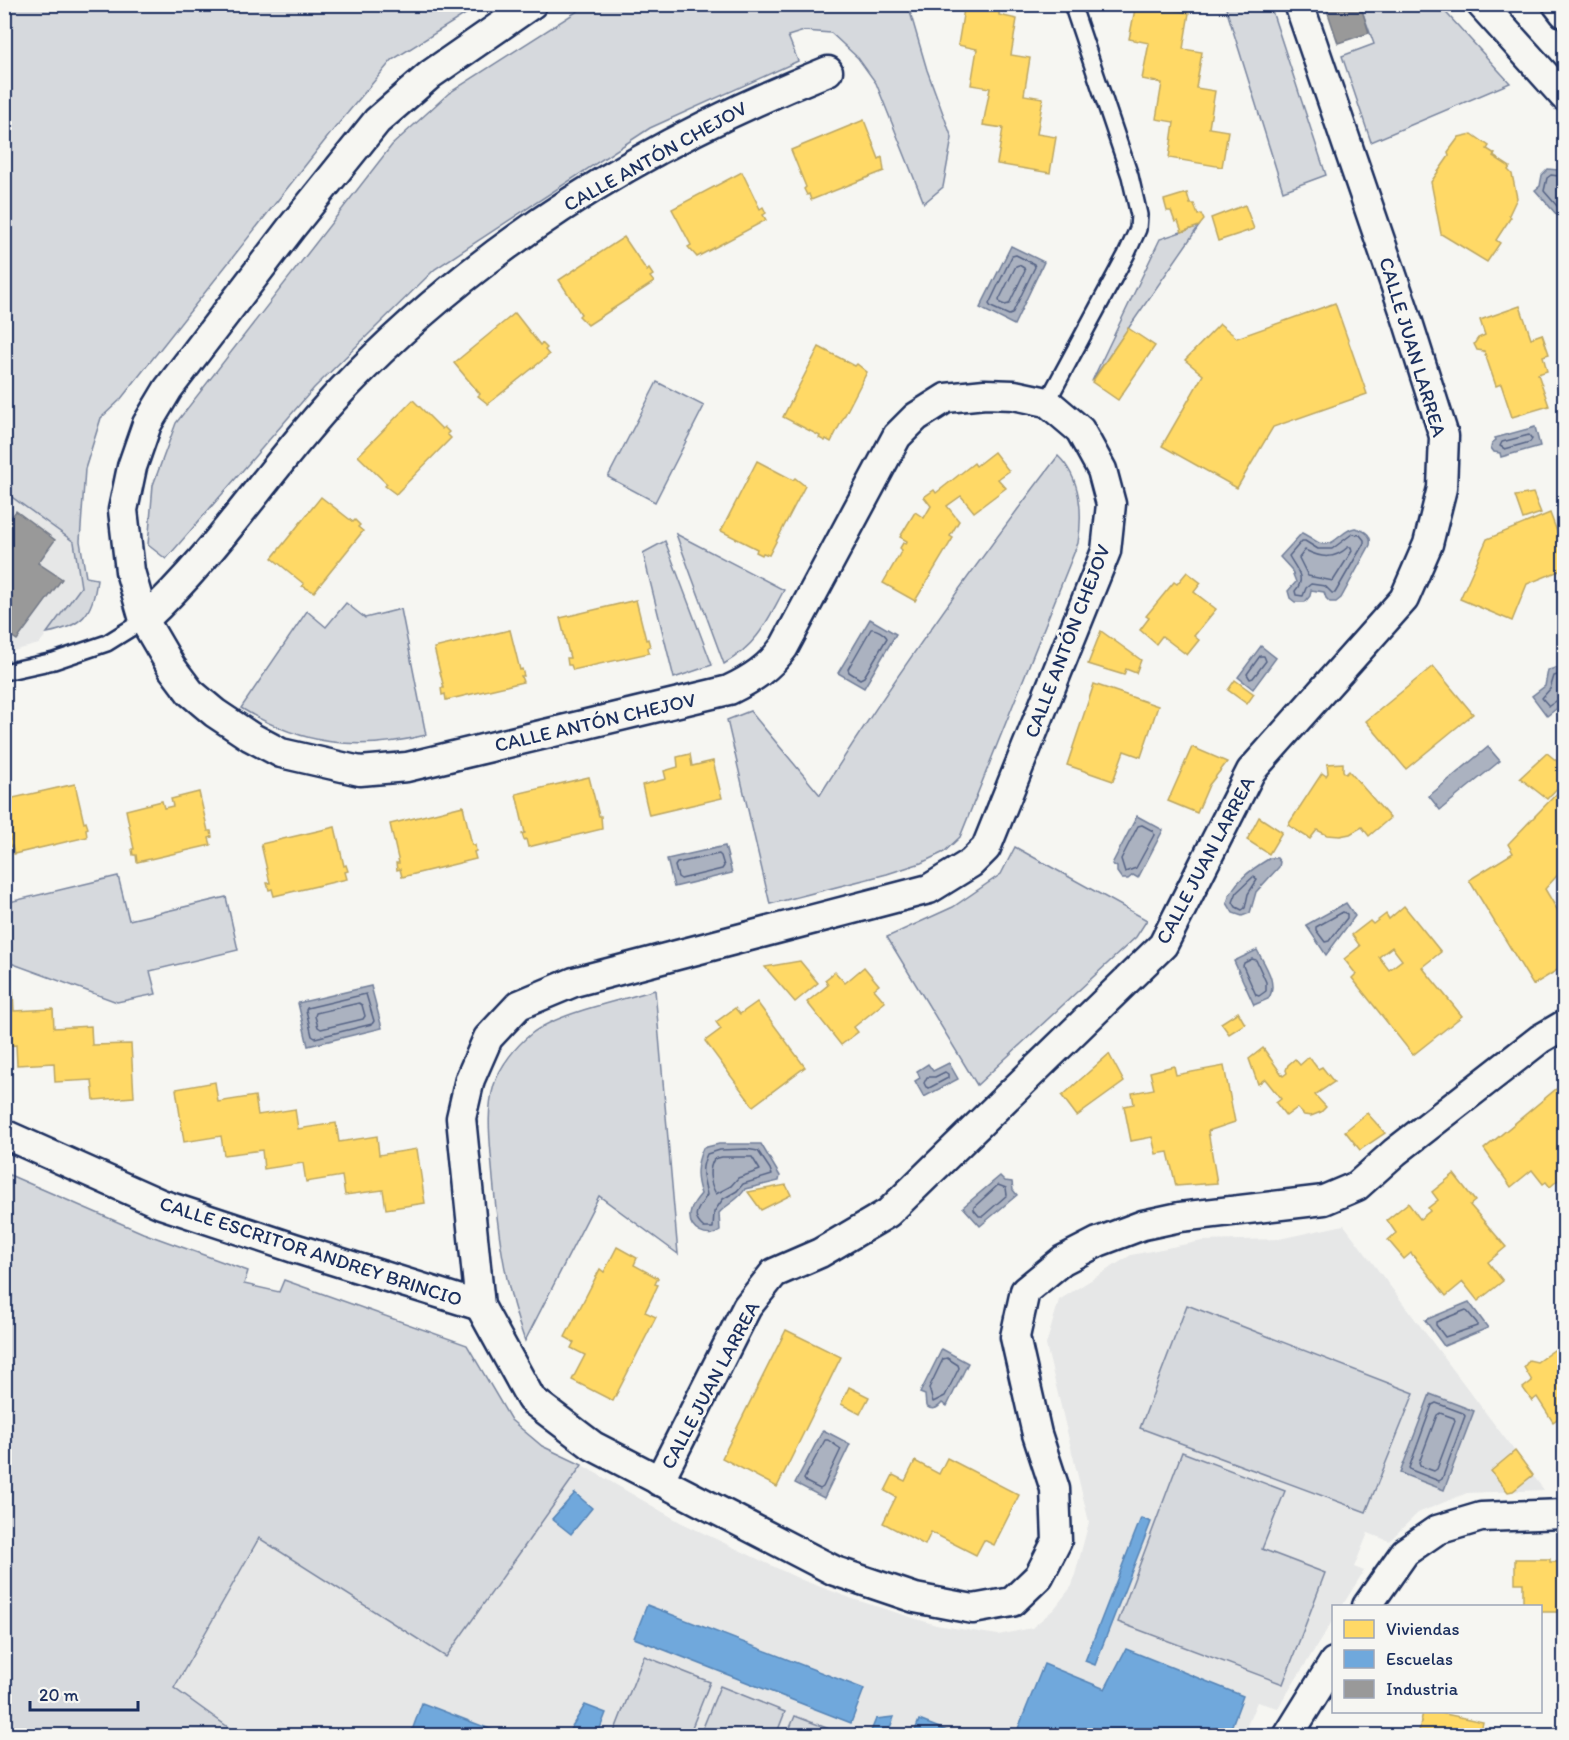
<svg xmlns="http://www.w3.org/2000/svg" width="1569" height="1740" font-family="Itim,sans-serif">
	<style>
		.built { fill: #e6e7e7 }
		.green { fill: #d6d9dd; stroke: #78849e; stroke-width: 1.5 }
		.water { fill: #abb2c0; stroke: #717e99; stroke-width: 1.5 }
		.homes { fill: #ffd966; stroke: #bba664; stroke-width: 1.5; fill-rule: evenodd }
		.schools { fill: #6fa8dc; stroke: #5684b6; stroke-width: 1.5 }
		.industry { fill: #999; stroke: #737987; stroke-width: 1.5 }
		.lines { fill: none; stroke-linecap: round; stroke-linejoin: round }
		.shore { stroke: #556385; stroke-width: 1.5 }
		.service-casing { stroke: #1b2f5e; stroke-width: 20 }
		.minor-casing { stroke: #1b2f5e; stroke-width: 33 }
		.service { stroke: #f6f6f2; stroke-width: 15 }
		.minor { stroke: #f6f6f2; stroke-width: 28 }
		.labels { text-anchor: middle; stroke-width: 6; stroke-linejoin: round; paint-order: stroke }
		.street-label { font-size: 20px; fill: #1b2f5e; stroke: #f6f6f2 }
	</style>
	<rect width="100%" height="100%" fill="#f6f6f2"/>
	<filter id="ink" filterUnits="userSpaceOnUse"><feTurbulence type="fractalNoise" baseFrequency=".0167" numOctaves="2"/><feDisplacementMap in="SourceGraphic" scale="12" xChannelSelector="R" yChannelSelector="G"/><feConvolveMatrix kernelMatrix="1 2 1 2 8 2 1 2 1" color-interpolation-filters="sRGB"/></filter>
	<g filter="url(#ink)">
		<!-- built -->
		<g class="built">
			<path d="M5,492L74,542L81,587L39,644L5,653Z"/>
			<path d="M1344,1225L1544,1490L1467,1493L1418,1513L1389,1541L1368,1533L1354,1567L1364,1571L1342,1606H1334L1333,1620L1278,1708L1257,1702L1243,1735L239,1736L173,1688L263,1529L446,1657L582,1465L680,1522L802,1580L853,1599L936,1625L998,1635L1032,1628L1054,1609L1072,1586L1089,1522L1046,1345L1059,1300L1131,1255L1202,1241L1279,1239Z"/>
		</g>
		<!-- green -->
		<g class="green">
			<path d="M16,5H480L392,60L334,129L120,400L101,418L85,469L80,541L86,577L97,579C93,615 82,626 47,633L81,587L74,542L5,492L4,14Z"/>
			<path d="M587,5H908L927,70L952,138L943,187L924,203L876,83L858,58L831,33L804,31L788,36L798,61L650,128L435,269L314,388L166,559L148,545L153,485L176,423L392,145L449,93Z"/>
			<path d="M1225,5H1270L1326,175L1283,191Z"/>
			<path d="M1360,5H1439L1510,83L1371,142L1342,56L1374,44Z"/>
			<path d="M1199,226L1092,381L1160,239Z"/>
			<path d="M657,382L704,406L655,502L608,477Z"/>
			<path d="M1058,456C1081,478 1083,513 1078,543L960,837L944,852L921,863L887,874L770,904L727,720L750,711L820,795C893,678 974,566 1058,456Z"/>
			<path d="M676,534L784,590C766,623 758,644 724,664Z"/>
			<path d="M665,541L712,665L674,678L643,553Z"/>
			<path d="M346,603L365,618L401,609L426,735C358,752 301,745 241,708L307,611L326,627Z"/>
			<path d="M1015,847L1147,920L1136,937L977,1085L887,937L953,907L1001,874Z"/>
			<path d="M118,876L129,920L226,897L238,950L150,971L156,994L117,1002L5,961V903Z"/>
			<path d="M655,990L678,1254L599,1196L525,1341C504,1285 497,1226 492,1167C490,1140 486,1111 494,1085C500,1066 516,1046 531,1034C557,1013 622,1000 655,990Z"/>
			<path d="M5,1173L143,1233L248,1271L244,1284L279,1292L284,1280L467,1345L511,1420L542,1446L582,1465L446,1657L259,1538L174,1688L239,1735H5Z"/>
			<path d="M1187,1305L1414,1393L1366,1512L1140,1428Z"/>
			<path d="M1182,1452L1285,1491L1262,1549L1325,1573L1283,1684L1118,1622Z"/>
			<path d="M644,1656L710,1682L689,1735H613Z"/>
			<path d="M720,1686L785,1712L776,1735H700Z"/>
			<path d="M795,1716L845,1735H787Z"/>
		</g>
		<!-- water -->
		<g class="water">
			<path d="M1562,166L1564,168V223L1535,190L1540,186L1542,175L1548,169L1558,170Z"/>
			<path d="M1011,246L1044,262L1014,325L980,308Z"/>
			<path d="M1535,427L1540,446L1501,457L1500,453L1494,452L1491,448L1492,443L1496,440L1495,438Z"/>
			<path d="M1355,528C1364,530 1372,535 1370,545L1341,598L1336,602H1330L1326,598L1324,592L1311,590L1310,596L1305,602H1295L1290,598L1288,591L1296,582L1291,569L1280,557L1302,533C1308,536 1314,540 1319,543C1334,549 1342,529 1355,528Z"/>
			<path d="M870,619L896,634L864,688L838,673Z"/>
			<path d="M1261,646L1276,658L1253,689L1238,677Z"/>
			<path d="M1564,666V703L1547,716L1532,696L1545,686L1548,670Z"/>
			<path d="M1488,747L1500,761L1440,810L1429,796Z"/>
			<path d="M1137,816L1163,830L1138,878L1133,875L1128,879H1122L1117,872V867L1112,864Z"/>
			<path d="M725,846L732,873L674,887L667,859Z"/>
			<path d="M1270,858H1277L1280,862L1279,867L1256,892L1250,913L1242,916L1233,913L1227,903C1232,882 1252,869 1270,858Z"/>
			<path d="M1346,903L1355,916L1326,955L1306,925Z"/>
			<path d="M1257,950C1265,965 1279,984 1268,999L1254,1005L1234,961Z"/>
			<path d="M371,986L382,1028L308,1046L298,1003Z"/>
			<path d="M949,1063L958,1079L924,1097L915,1081L920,1078L917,1071L928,1064L933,1071Z"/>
			<path d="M719,1144H761L780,1176L779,1181L745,1189C740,1199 727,1204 719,1213L720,1231C708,1240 689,1231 690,1215C691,1206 696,1200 701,1194C695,1177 696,1164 703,1148Z"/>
			<path d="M1000,1176L1005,1181L1012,1182L1013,1190L1017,1195L980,1226L963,1207Z"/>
			<path d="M1469,1302L1488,1328L1444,1346L1425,1320Z"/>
			<path d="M942,1349L968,1363L947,1406L942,1403C937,1409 932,1411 926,1406L925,1395L920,1393Z"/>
			<path d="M1430,1394L1474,1411L1444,1490L1400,1473Z"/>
			<path d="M823,1430L850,1444L824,1498L795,1483Z"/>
		</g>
		<!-- homes -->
		<g class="homes">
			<path d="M945,4H1000L999,15L1017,19L1011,55L1030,58L1024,95L1043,98L1037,134L1056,137L1050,173L997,164L1003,128L983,125L990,88L971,85L977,49L958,45L964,9Z"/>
			<path d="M1136,4H1171L1170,9L1189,13L1183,49L1202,52L1196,88L1215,91L1209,128L1228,131L1222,167L1169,158L1174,122L1156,119L1162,83L1142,79L1149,43L1129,39Z"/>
			<path d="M864,120L879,159L882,157L884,171L811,200L809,194L807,195L804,189L806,187L791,150Z"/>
			<path d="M1472,134L1489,146L1487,149L1495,154L1493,156L1510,167L1508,170L1512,174L1517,198L1509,215L1511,217L1496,240L1500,243L1487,262L1441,234L1431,182L1449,156L1448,152L1459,137Z"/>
			<path d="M742,172L760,209L763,207L766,213L763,215L766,220L697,257L688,247L691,245L672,209Z"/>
			<path d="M1187,193L1190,204H1194L1198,215L1201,214L1204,220L1199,226L1182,232L1178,221L1175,222L1171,211H1167L1164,200Z"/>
			<path d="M1245,205L1254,229L1218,241L1211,218Z"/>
			<path d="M624,237L647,271L649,269L653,275L650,277L654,282L588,325L579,316L581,314L559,280Z"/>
			<path d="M1335,303L1367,394L1273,427L1237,488L1162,446L1203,375L1185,360L1220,324L1237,338Z"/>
			<path d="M1520,306L1531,338L1542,334L1549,354L1543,356L1547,371L1538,374L1549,406L1512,417L1501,384L1496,386L1484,351L1477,350L1474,344L1478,338L1485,335L1480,320Z"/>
			<path d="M515,313L540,345L542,343L547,348L545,350L549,355L488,404L478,396L480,394L454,363Z"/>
			<path d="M1128,328L1155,346L1118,400L1092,382Z"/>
			<path d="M819,347L855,366L857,364L867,372L831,442L826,439L825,441L819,438L820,436L783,417Z"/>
			<path d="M413,400L442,429L444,427L449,432L447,434L451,438L396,494L385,486L387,484L358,456Z"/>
			<path d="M994,452L1009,471L998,479L1006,488L974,512L961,496L947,506L959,521L950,536L953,538L915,601L883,583L902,550L900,548L903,543L906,544L907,541L900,537L915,512L924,518L931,506L924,497L934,490L936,493L974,463L976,466Z"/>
			<path d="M757,461L793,480L795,478L805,486L769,555L763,553L762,555L756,552L757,549L721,531Z"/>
			<path d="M1533,493L1541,513L1523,519L1515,496Z"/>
			<path d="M321,497L353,522L355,520L360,525L358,527L363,531L314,592L302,586L304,584L272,558Z"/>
			<path d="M1550,513L1564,550V569L1527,584L1512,621L1460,599L1487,539Z"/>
			<path d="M1187,572L1201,583L1194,592L1216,609L1194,636L1199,640L1187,655L1162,636L1156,644L1140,630L1149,618L1146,616L1174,582L1177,584Z"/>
			<path d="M636,600L646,640L648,639L650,646L648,647L649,653L573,670L571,665H568L567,658H570L560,618Z"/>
			<path d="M510,630L520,670L522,669L524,676H521L523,682L446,700L445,694L442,695L441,688H444L434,648Z"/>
			<path d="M1101,631L1141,660L1136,673L1126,669L1124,675L1088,664Z"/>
			<path d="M1433,666L1473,714L1406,769L1366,721Z"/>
			<path d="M1235,680L1254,694L1247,704L1228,690Z"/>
			<path d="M1094,684L1158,706L1141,757L1124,751L1113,781L1067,765Z"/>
			<path d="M1192,747L1227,762L1209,785L1197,813L1168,801Z"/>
			<path d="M1547,753L1558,762L1564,756V781L1547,799L1520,778Z"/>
			<path d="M690,754L692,766L713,761L722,798L649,815L642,785L666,779L664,771L678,767L677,757Z"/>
			<path d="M1343,763V771L1346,774L1349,771L1390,818L1369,836L1362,827L1350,834L1340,836L1327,835L1317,830L1310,839L1288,825L1322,773L1326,776L1328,773L1327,764Z"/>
			<path d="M589,777L599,816H601L602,829L528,847L526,839L524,840L522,834L525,833L516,794Z"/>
			<path d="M75,784L84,823L86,822L88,828L86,829L87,837L14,854L12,846L9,847L8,841L10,840L4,815V800Z"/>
			<path d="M1564,786V868L1545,889L1564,921V966L1533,985L1469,880L1513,853L1508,844Z"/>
			<path d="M199,792L208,831H211L212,837L209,838L211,845L137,862L136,855H133L132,849H134L126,810L162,801L164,808L173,806L171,799Z"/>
			<path d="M463,806L472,845H475L476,851L474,852L476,859L402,877L400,869L397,870L396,863H399L390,824Z"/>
			<path d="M1259,817L1282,832L1269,854L1247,840Z"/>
			<path d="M335,827L344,866L346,865L348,871L345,872L347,879L274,896L272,889L269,890L267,883H270L261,844Z"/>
			<path d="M1404,906L1441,952L1422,967L1462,1016L1413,1055L1352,978L1356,974L1344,959L1360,946L1352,935L1370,921L1373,924L1386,914L1389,919ZM1392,947L1402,960L1389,970L1379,957Z"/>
			<path d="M800,961L818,983L795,1002L765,967Z"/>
			<path d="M864,967L879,985L874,989L885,1002L854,1027L858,1032L841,1045L807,1002L828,985L825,980L835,972L845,983Z"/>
			<path d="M13,991L14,1011L53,1009L54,1028L91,1026L92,1045L131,1044L134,1097L94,1100L92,1080L55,1082L54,1063L17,1065L16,1045L4,1046V992Z"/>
			<path d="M757,1002L805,1067L753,1106L705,1041L721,1029L716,1022L735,1008L740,1014Z"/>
			<path d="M1238,1012L1245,1024L1229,1034L1221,1023Z"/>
			<path d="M1263,1048L1283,1076L1287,1073L1286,1070L1288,1065L1295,1059L1300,1065L1309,1057L1318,1069L1322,1067L1334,1082L1315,1095L1326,1107L1321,1112L1311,1116L1304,1115L1297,1108L1286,1116L1276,1103L1281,1099L1265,1079L1258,1084L1249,1059Z"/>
			<path d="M1109,1054L1124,1082L1077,1116L1062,1096Z"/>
			<path d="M1174,1066L1176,1075L1224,1066L1235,1122L1208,1131L1217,1183L1176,1186L1168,1152L1156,1154L1152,1137L1131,1141L1124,1106L1134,1104L1132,1093L1154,1089L1150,1072Z"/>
			<path d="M215,1082L218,1102L255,1096L258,1115L295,1109L298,1129L336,1123L339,1142L377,1136L379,1155L417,1149L425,1203L386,1209L383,1190L345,1195L342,1176L306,1182L303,1163L264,1169L262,1150L224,1155L221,1136L184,1142L176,1089Z"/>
			<path d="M1556,1089L1564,1099V1175L1550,1187L1546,1182L1543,1184L1532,1170L1511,1187L1484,1149Z"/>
			<path d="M1367,1113L1385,1133L1360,1150L1345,1131Z"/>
			<path d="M1454,1174L1475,1201L1470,1205L1506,1247L1488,1262L1503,1281L1478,1301L1463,1282L1446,1296L1411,1253L1404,1259L1388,1240L1396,1233L1387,1220L1408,1203L1420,1219L1430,1211L1428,1208L1438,1200L1432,1192Z"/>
			<path d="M786,1185L791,1195L761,1210L748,1192Z"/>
			<path d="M617,1247L637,1258L634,1265L658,1278L655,1284L658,1285L645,1312L656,1317L613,1401L572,1380L585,1355L571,1348L574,1342L565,1337L600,1269L604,1272Z"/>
			<path d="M786,1330L841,1357L777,1487L722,1458Z"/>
			<path d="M1564,1343V1414L1553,1422L1537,1397L1532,1401L1523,1388L1532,1381L1524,1367L1529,1360L1537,1362Z"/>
			<path d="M849,1387L869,1397L860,1414L841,1404Z"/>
			<path d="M1515,1451L1533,1475L1513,1491L1508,1492L1491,1471Z"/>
			<path d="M947,1458L1019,1495L994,1545L984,1540L976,1555L931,1532L925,1545L883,1523L896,1497L885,1491L893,1475L905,1481L915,1461L939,1474Z"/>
			<path d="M1515,1559H1550V1562H1561V1560L1564,1559V1603L1560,1604V1612H1540V1606H1523V1583H1515Z"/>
			<path d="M1423,1712H1436L1483,1722L1480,1736H1418Z"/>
		</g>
		<!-- schools -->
		<g class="schools">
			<path d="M575,1493L592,1508L571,1534L552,1519Z"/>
			<path d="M1141,1518L1151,1522L1095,1665L1085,1661Z"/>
			<path d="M647,1605L864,1689L851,1723L634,1638Z"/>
			<path d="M1126,1649L1243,1696L1228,1736H1015L1044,1664L1105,1689Z"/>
			<path d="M422,1703L503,1734V1736H410Z"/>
			<path d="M585,1705L606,1713L597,1736H566Z"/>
			<path d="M894,1717L887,1736H869L876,1719Z"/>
			<path d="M919,1720L960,1736H913Z"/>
		</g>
		<!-- industry -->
		<g class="industry">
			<path d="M1325,4H1360L1369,33L1338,43Z"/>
			<path d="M16,511L55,540L38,563L62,579L17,640L4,631V527Z"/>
		</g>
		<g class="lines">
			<!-- shore -->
			<g class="shore">
				<path d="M1564,172L1559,176L1551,175L1547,178L1544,191L1564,214"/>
				<path d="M1016,255L1034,264L1035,267L1012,314L1009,315L991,307L989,304L1012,256Z"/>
				<path d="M1019,265L1024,268L1025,271L1009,304L1005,305L1000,303L999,300L1016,266Z"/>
				<path d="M1529,435L1532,439L1530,442L1505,449L1500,446L1502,442Z"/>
				<path d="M1352,534L1360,535L1364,540V543L1335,593H1332L1325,586L1311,584L1306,588L1303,596L1296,595L1295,591C1307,578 1296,569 1289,556L1302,541H1305L1318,549H1332Z"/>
				<path d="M1348,547H1351L1352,551L1333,581L1308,576L1299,558L1305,550C1321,558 1334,560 1348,547Z"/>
				<path d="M871,629C876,628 885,634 887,638L864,677L860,679L849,672L848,669Z"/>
				<path d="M1260,656H1264L1266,661L1253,678L1250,679L1247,674Z"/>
				<path d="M1564,673L1554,676L1550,689L1542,698L1549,706L1559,699L1564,698"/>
				<path d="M1142,825L1153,831L1154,835L1136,868L1125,872L1121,859L1138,826Z"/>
				<path d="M719,854L721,856L724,866L722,869L681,879L678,877L675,866L677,863Z"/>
				<path d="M1254,876L1257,880L1248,894L1245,908L1242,910L1236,907L1233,902L1237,892Z"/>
				<path d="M1343,912L1347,914V918L1329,941L1325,942L1316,930V927Z"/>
				<path d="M1252,959L1256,960L1266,982V991L1259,996L1256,995L1243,966L1244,963Z"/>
				<path d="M366,994L374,1021L372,1024L315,1038L312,1036L306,1010L307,1008Z"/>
				<path d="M359,1003L362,1005L365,1016L363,1019L321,1029L318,1027L315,1016L316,1013Z"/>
				<path d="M945,1072L948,1074V1078L929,1088L926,1087L924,1083L927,1077H935Z"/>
				<path d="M746,1149L758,1151L770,1169L772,1175L743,1184L737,1191L723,1199L714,1212L713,1228H704C689,1215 699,1209 707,1195C704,1177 699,1172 707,1154L720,1150Z"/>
				<path d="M722,1157H752L760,1170L738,1178L731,1186L716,1194C710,1183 707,1171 714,1159Z"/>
				<path d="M998,1185L1006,1188L1007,1195L983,1216H979L974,1210V1207Z"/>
				<path d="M1466,1310L1477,1323V1326L1445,1337L1436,1325V1322Z"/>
				<path d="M947,1358L958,1365L959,1368L945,1396L933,1402L929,1388L943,1359Z"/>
				<path d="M1436,1403L1463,1413L1465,1416L1442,1479L1439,1481L1411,1470L1409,1468L1432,1405Z"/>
				<path d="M1440,1413L1454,1418L1455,1421L1437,1469L1434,1471L1420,1466L1419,1463L1437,1415Z"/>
				<path d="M825,1440H828L841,1449L823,1487L820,1489L806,1482L804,1479Z"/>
			</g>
			<!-- service casing -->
			<g class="service-casing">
				<g id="service">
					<path d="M1047,402L1126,255L1138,229L1139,215L1130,176L1072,4"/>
					<path d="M4,672L54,661L107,643L144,620"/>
				</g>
			</g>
			<!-- minor casing -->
			<g class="minor-casing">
				<g id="minor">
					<path d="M532,4L431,74L377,121L291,228L168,389L147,424L132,467L123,510L130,571L144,620L172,668L190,692L215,713L251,737L281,753L360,771L407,767L729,690C752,679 769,668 784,647L897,436L916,417L946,398L985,394L1014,395L1047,402L1080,430L1102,470L1111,504L1106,551L986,848L971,863L929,889L574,982L519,1005L488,1038L470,1079L461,1118L480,1306L531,1399L593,1446L835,1571L915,1598L973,1609L1012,1602L1039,1576L1057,1541L1055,1489L1037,1434L1015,1337L1025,1291L1063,1260L1098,1242L1143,1225L1180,1217L1324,1200L1357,1186L1395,1152L1540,1039L1564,1025"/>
					<path d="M1481,4L1564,96"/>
					<path d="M1557,4L1564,13"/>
					<path d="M144,620C220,550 272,464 342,390C478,247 646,143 828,71"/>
					<path d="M4,1134L161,1204L294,1248L480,1306"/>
					<path d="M659,1481L747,1307L774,1273L820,1253L888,1213L1163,945L1251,771L1404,599L1428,544L1442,488L1444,436L1407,319L1299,4"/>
					<path d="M1367,1606L1405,1552L1437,1530L1481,1517L1564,1514"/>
					<path d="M1288,1736L1334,1662"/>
				</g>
			</g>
			<!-- service -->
			<use href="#service" class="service"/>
			<!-- minor -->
			<use href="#minor" class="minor"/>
		</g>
	</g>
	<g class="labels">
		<!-- street labels -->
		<g class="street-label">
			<text transform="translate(655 156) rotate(-29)" y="7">CALLE ANTÓN CHEJOV</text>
			<text transform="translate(1413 347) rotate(73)" y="7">CALLE JUAN LARREA</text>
			<text transform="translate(1067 641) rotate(-69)" y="7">CALLE ANTÓN CHEJOV</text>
			<text transform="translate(595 722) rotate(-13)" y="7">CALLE ANTÓN CHEJOV</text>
			<text transform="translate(1205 860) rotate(-62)" y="7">CALLE JUAN LARREA</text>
			<text transform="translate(311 1251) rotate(18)" y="7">CALLE ESCRITOR ANDREY BRINCIO</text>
			<text transform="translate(710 1385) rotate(-62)" y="7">CALLE JUAN LARREA</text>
		</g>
	</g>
	<!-- margin -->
	<rect width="1569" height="1740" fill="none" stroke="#f6f6f2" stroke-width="24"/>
	<rect x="12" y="12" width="1545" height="1716" fill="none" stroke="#1b2f5e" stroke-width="2" filter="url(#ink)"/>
	<!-- legend -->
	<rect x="1332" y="1605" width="210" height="108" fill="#f6f6f2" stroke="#9ea6b7" stroke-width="1.5"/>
	<rect x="1344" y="1620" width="30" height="18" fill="#ffd966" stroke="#9ea6b7" stroke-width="1.5"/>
	<text x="1386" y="1635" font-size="18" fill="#1b2f5e">Viviendas</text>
	<rect x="1344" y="1650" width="30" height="18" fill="#6fa8dc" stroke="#9ea6b7" stroke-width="1.5"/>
	<text x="1386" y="1665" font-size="18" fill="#1b2f5e">Escuelas</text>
	<rect x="1344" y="1680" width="30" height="18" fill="#999999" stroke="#9ea6b7" stroke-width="1.5"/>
	<text x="1386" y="1695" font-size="18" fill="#1b2f5e">Industria</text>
	<!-- scale -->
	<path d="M30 1701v9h108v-9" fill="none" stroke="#1b2f5e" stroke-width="3"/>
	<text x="39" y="1701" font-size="18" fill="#1b2f5e" stroke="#f6f6f2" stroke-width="4.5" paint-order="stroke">20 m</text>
</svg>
